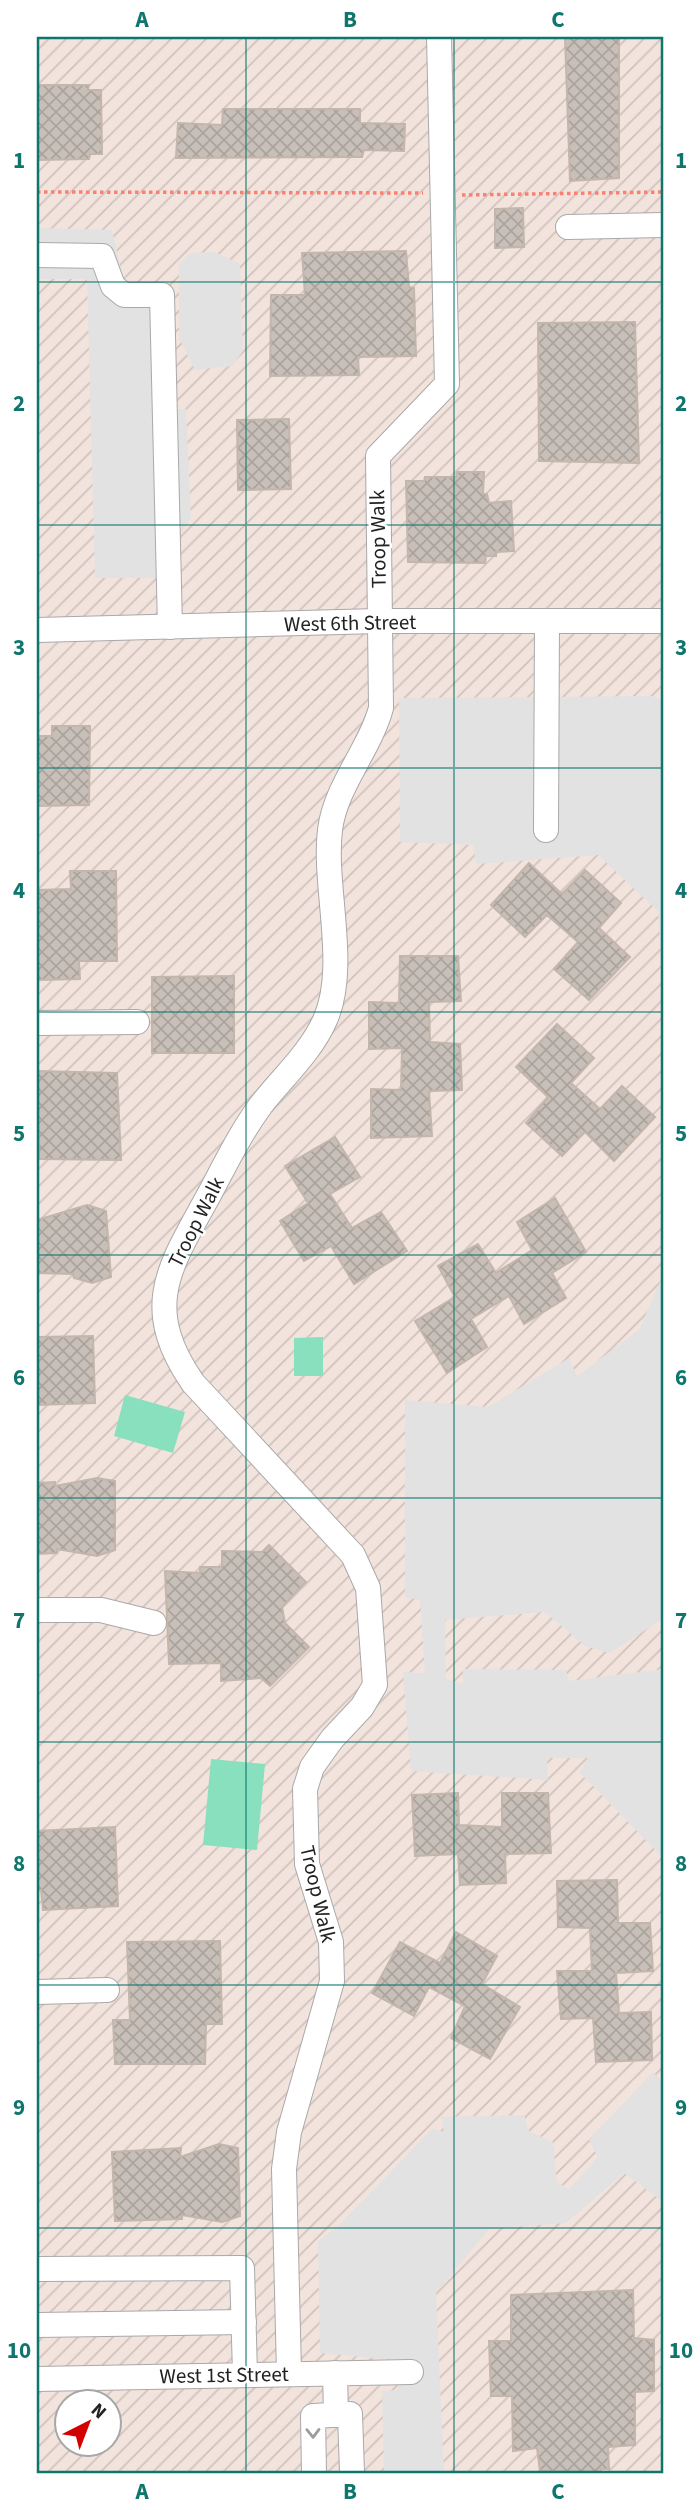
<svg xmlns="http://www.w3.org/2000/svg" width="700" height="2510" font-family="'Source Sans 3',sans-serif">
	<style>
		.military { fill: url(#military-furrows); fill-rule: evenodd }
		.pitch { fill: #88e0be }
		.parking { fill: #e2e2e2 }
		.building { fill: url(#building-cross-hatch); stroke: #c4b6ab; stroke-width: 2 }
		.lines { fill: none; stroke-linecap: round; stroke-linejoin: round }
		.minor-casing { stroke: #a9a9a9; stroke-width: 26 }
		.path { stroke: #fa8072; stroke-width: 3.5; stroke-dasharray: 3.5 3.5; stroke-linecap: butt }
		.minor { stroke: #fff; stroke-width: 24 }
		.oneway { stroke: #9c9c9c }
		.grid { fill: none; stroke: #0f766e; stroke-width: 2; stroke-opacity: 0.55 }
		.labels { text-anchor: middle; stroke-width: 5; stroke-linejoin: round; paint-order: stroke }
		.street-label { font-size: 21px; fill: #222; stroke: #fff }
		.neatline { fill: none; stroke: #0f766e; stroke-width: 2.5 }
		.grid-label { font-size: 23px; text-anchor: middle; font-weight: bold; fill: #0f766e }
	</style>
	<defs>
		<pattern id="military-furrows" width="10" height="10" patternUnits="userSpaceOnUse" patternTransform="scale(1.75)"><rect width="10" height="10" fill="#f3e3dd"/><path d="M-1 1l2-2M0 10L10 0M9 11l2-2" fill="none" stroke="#d0c2bd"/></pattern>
		<pattern id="building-cross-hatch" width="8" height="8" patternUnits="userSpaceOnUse" patternTransform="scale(1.75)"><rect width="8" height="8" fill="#c7bfb8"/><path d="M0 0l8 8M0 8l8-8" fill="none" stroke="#aba49e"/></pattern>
	</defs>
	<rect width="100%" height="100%" fill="#f2efe9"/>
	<!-- military -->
	<path class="military" d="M37,37H663V2473H37ZM66,2402H108V2444H66Z"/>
	<!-- pitch -->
	<g class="pitch">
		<path d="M323,1337V1376H294V1338Z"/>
		<path d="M125,1395L185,1412L173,1453L114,1436Z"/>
		<path d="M211,1759L265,1764L257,1850L203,1845Z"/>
	</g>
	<!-- parking -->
	<g class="parking">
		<path d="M37,228L112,230L123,278L151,308V370L176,409H186L191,517L154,578H95L87,279H37Z"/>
		<path d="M215,252L240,264L243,351L232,366L195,370L179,338V264L190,253Z"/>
		<path d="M653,696L663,701V991L658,911L598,855L476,864L473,845L400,842L399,698Z"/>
		<path d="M663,1275V1619L609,1653L585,1646L545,1612L445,1620L446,1679L463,1684V1669L566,1670L569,1681L663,1669V1858L580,1773L588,1758H547L548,1780L411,1771L403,1672L425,1673L420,1600L405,1597V1400L488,1407L569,1358L577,1376L639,1330Z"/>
		<path d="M653,2072L663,2082V2202L624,2173L566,2223L489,2229L436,2293L444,2473H384L382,2391L398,2390L394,2360L320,2353L318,2241L338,2226L433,2128L444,2132L441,2117L524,2115L529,2131L553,2142L557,2182L569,2189L598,2157L589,2140Z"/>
	</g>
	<!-- building -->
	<g class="building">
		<path d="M565,37H619V178L570,181Z"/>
		<path d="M37,85H89L88,90H101L102,154H90L89,159L37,160Z"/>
		<path d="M223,109H360V123L405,124L404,151L364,150L362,157L176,158L178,123L222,125Z"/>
		<path d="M523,208L524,247L495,248V209Z"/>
		<path d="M406,251L409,287L414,288L416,356L358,357L359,375L270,376L271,295H305L302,253Z"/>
		<path d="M635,322L639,463L539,461L538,323Z"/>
		<path d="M289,419L291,489L238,490L237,420Z"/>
		<path d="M457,472H484L483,494H487L489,503L511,501L514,551L496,552V556H486L485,563L408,562L406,481H424L425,477H456Z"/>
		<path d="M52,726H90L89,805L37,806V736H52Z"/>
		<path d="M529,863L562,894L585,870L621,903L599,928L630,957L589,1000L554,969L578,942L547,915L525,937L491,905Z"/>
		<path d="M70,871H116L117,961H79L80,979L37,980V890L71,889Z"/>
		<path d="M400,956H458L461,1001L429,1002L430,1042L460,1044L462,1090L429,1091L432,1136L371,1138V1089L401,1090L402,1048L369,1049V1002L399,1003Z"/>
		<path d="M234,976V1053H152V977Z"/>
		<path d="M557,1024L594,1058L571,1083L600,1109L622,1086L655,1117L614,1161L585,1132L562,1156L526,1123L548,1097L516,1067Z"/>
		<path d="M37,1071L117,1073L121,1160L39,1159Z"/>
		<path d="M335,1137L360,1177L330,1194L352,1228L381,1212L407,1251L354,1284L331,1246L304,1261L280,1221L308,1203L285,1166Z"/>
		<path d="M555,1198L586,1252L552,1273L566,1298L524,1324L509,1296L471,1319L487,1347L447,1373L415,1321L455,1297L438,1266L478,1244L496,1273L532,1250L517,1222Z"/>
		<path d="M87,1205L106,1211L111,1277L92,1283L74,1278L73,1274L37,1273V1220Z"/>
		<path d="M93,1336L95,1403L37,1405V1337Z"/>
		<path d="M97,1478L115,1481V1550L97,1556L57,1549V1553L37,1554V1483L55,1482V1486Z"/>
		<path d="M269,1545L306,1582L282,1607L285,1623L309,1647L270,1686L261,1678L221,1681V1663L169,1664L165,1571L200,1573V1567H222V1551L262,1552Z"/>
		<path d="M458,1793L459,1825L502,1827V1793H548L551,1853L505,1854L506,1883L460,1885L458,1854L415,1856L412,1795Z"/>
		<path d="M115,1827L118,1906L43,1910L41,1890H37V1831Z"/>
		<path d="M617,1880L618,1923H650L653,1971L616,1973L619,2013L651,2012L652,2060L596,2062L593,2018L561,2019L557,1971H592L590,1928L558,1927L557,1881Z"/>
		<path d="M456,1932L497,1956L482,1984L520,2007L490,2059L451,2038L465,2006L429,1987L414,2016L372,1993L400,1942L440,1963Z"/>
		<path d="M220,1941L222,2024H206L205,2064H115L113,2020H130L127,1942Z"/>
		<path d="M219,2144L238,2148L240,2216L222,2222L182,2215V2219L115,2221L112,2152L181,2148L180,2157Z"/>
		<path d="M633,2290L634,2338L654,2340V2391L635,2392V2445L608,2447L609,2469H601V2473L540,2471L537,2448L513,2451L512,2396H491L489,2341H511V2295Z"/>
	</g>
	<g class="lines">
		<!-- minor casing -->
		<g class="minor-casing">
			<g id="minor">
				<path d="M568,227L663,225"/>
				<path d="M37,255L102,256L113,286L124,295H162L170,627"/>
				<path d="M37,630L379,621H663"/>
				<path d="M546,830L547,622"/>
				<path d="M37,1023L137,1022"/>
				<path d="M37,1610H101L154,1623"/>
				<path d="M37,1992L107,1990"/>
				<path d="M37,2269L242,2268L245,2374"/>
				<path d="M37,2325L244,2322"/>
				<path d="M289,2373L284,2169L289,2132L332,1981L331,1942L307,1864L305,1789L312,1767L332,1739L362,1707L375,1685L368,1588L353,1555L193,1383C139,1305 171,1265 210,1193C226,1163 241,1132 261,1105C282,1078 311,1052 325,1020C349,967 323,886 330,830C335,787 370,749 381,708L378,456L447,384L439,37"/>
				<path d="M335,2373L336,2415"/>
				<path d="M37,2379L411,2372"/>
				<path d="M314,2473L313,2416L350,2414L352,2473"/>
			</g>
		</g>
		<!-- path -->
		<g class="path">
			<path d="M37,192L423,193"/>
			<path d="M462,195L663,192"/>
		</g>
		<!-- minor -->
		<use href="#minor" class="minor"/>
	</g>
	<!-- one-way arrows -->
	<defs><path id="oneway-chevron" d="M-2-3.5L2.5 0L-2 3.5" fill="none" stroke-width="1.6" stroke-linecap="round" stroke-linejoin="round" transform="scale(1.75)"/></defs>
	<use class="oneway" href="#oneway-chevron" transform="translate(313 2433) rotate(89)"/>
	<!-- grid -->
	<path class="grid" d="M246,37V2473M454,37V2473M37,282H663M37,525H663M37,768H663M37,1012H663M37,1255H663M37,1498H663M37,1742H663M37,1985H663M37,2228H663"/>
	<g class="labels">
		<!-- street labels -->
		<g class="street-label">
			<text transform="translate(378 539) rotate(-91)" y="7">Troop Walk</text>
			<text transform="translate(350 623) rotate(-1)" y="7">West 6th Street</text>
			<text transform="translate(196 1222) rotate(-63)" y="7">Troop Walk</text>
			<text transform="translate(318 1894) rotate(77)" y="7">Troop Walk</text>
			<text transform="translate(224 2375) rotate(-1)" y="7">West 1st Street</text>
		</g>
	</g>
	<!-- border -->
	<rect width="700" height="2510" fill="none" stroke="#ffffff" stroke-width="77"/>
	<!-- north arrow -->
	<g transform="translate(88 2423) rotate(42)"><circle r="33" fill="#ffffff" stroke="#a7a7a7" stroke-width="2"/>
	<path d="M0-5L12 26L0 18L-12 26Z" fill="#d40000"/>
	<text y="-10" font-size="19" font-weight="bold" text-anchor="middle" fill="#222222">N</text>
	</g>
	<rect x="38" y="38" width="624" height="2434" class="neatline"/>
	<g class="grid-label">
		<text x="142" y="27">A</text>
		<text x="350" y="27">B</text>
		<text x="558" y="27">C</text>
		<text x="19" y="168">1</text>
		<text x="681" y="168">1</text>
		<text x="19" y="411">2</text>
		<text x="681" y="411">2</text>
		<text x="19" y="655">3</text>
		<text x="681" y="655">3</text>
		<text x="19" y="898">4</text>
		<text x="681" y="898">4</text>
		<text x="19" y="1141">5</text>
		<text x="681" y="1141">5</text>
		<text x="19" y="1385">6</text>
		<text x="681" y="1385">6</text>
		<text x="19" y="1628">7</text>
		<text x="681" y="1628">7</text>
		<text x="19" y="1871">8</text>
		<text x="681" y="1871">8</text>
		<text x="19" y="2115">9</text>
		<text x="681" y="2115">9</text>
		<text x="19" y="2358">10</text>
		<text x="681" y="2358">10</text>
		<text x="142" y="2499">A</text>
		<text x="350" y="2499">B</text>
		<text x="558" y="2499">C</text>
	</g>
</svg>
